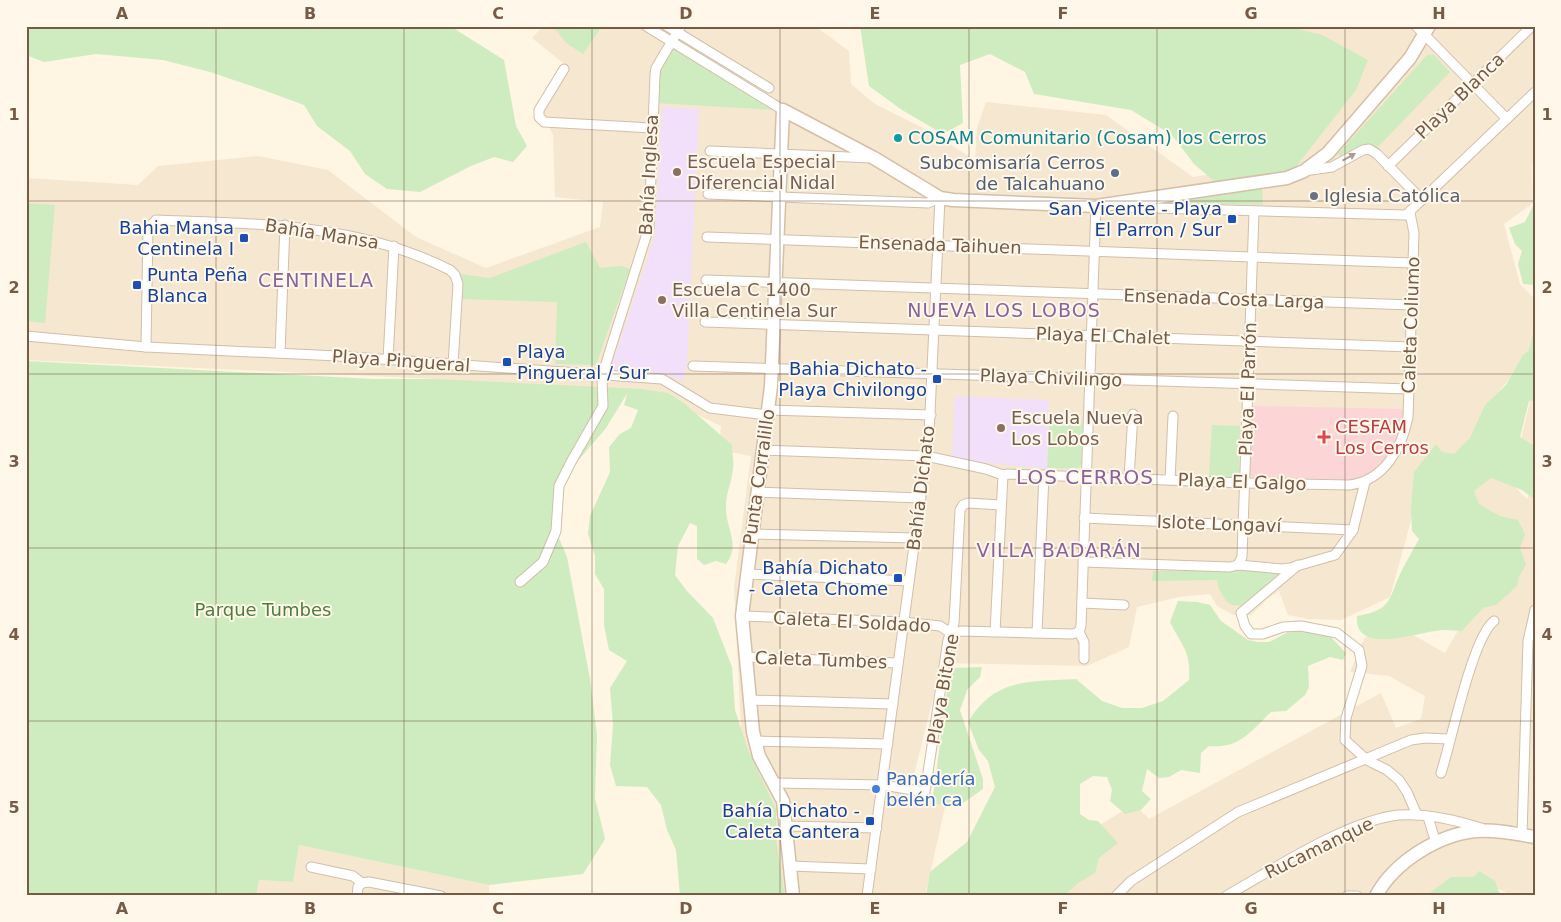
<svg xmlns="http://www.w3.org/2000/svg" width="1561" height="922" font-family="'DejaVu Sans',sans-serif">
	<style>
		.residential { fill: #f6e7d0 }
		.education { fill: #f2dffa }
		.medical { fill: #fcd5d7 }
		.green { fill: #cfecc0 }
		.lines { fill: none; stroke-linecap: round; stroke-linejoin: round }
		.street-casing { stroke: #d1bfab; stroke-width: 11 }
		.secondary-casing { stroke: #d5bfa8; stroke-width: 15 }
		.street { stroke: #fff; stroke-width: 9 }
		.secondary { stroke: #fff; stroke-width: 12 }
		.oneway { fill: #ad9d91 }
		.grid { fill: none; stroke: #775b47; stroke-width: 1; stroke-opacity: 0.55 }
		.culture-dot { fill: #0f9aa8; stroke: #fff8ea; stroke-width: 2 }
		.education-dot { fill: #8d6e63; stroke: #fff8ea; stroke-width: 2 }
		.service-dot { fill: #5c6f8a; stroke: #fff8ea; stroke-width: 2 }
		.worship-dot { fill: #6b7280; stroke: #fff8ea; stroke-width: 2 }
		.transit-dot { fill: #1a4fb4; stroke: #fff8ea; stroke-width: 2 }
		.health-dot { fill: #e0444e; stroke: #fff8ea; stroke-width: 2 }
		.shop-dot { fill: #3f7fe0; stroke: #fff8ea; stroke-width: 2 }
		.labels { text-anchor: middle; stroke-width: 4; stroke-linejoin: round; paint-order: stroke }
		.street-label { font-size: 18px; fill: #775b47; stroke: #fff8ea }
		.culture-label { font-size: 18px; fill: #0d838f; stroke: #fff8ea; text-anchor: start }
		.education-label { font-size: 18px; fill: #785e54; stroke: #fff8ea; text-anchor: start }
		.service-label { font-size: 18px; fill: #4e5e75; stroke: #fff8ea; text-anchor: end }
		.worship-label { font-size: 18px; fill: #5b616d; stroke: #fff8ea; text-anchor: start }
		.transit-label { font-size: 18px; fill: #164399; stroke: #fff8ea; text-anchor: end }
		.health-label { font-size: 18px; fill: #be3a42; stroke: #fff8ea; text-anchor: start }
		.park-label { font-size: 18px; fill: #4c7e3e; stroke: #fff8ea }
		.shop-label { font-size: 18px; fill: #366cbe; stroke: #fff8ea; text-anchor: start }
		.neighbourhood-label { font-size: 19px; letter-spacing: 1px; fill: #8b629b; stroke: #fff8ea }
		.quarter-label { font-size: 20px; letter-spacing: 1px; fill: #8b629b; stroke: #fff8ea }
		.neatline { fill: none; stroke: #775b47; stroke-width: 2 }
		.grid-label { font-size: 16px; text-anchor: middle; font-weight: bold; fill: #775b47 }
	</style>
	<rect width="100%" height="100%" fill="#fef5e2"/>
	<!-- residential -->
	<g class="residential">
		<path d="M543,26H815L849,51L851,84L875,104L929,131L975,160L977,128L986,102L1106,115L1193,177L1299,161L1247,26H1535V154L1532,167L1533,203L1504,224L1520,284L1535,299V350L1499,391L1479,421L1463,460L1422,480L1390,597L1341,620L1308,619L1288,615L1279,591L1266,600L1251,615H1233L1217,606L1210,594L1179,597L1137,607L1129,647L1087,666L942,663L909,794H948L925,896H780L742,747L734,588L751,456L719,450L721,426L666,400L437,379L26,360V178L138,185L158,166L258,156L328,170L416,237L486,268L600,227L603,202L555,197L553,135L540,109L568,67L532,38Z"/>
		<path d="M1535,380V448L1521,440Z"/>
		<path d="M1503,475L1527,499L1535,480V896H1513L1474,877L1445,896H1053L1077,839L1134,804L1149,819L1381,693L1396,728L1421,719L1425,696L1389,676L1350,672L1365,637L1408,632L1445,653L1474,603L1456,506L1474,478Z"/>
		<path d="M299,845L489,885V896H256L259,880L293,882Z"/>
	</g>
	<!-- education -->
	<g class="education">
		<path d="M662,107L699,109L687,365L683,382L666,374L616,371L612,365L655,235Z"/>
		<path d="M955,396L1049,400L1047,469L972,461L952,456Z"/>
	</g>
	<!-- medical -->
	<path class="medical" d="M1253,406L1403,409V413L1401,424L1392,449L1370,475L1357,480L1250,477Z"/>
	<!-- green -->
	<g class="green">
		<path d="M26,26H450L504,60L516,126L527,146L513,162L494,157L471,166L420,192L387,189L365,174L350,151L317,126L304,105L266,91L210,72L163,60L96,54L44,62L26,55Z"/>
		<path d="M553,26H602L583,54L566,43Z"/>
		<path d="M860,26H1286L1322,35L1368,60L1356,90L1287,178L1215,182L1194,164L1172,135L1131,110L1034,94L1025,72L990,54L960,65L963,123L943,134L902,110L869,86Z"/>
		<path d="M672,46L775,110L655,103L658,68Z"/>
		<path d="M1427,55H1434L1450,72L1376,149C1362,142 1355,149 1342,157L1338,154Z"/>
		<path d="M1262,188L1263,205L1158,202Z"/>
		<path d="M1535,202V293L1533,285L1523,284L1518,264L1522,251L1515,244L1509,228L1525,222Z"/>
		<path d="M26,203L55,205L45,323L26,321Z"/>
		<path d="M586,242L600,268L621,266L630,269L596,365L555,364L557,302L459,299L460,274L490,278Z"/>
		<path d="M1535,324V400L1529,401L1520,437L1535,446V500L1522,490L1491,478L1474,491L1479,504L1500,516L1518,520L1525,534L1520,548L1526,564L1519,577L1517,586L1496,605L1483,608L1462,631C1454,631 1444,629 1435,631C1413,634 1354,655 1357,616C1393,610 1388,599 1402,570C1407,560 1413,550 1419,539L1412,531L1411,508L1414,472L1436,444L1442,452L1454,454L1470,438L1485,405L1506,385L1523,355L1529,350Z"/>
		<path d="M26,361L373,379H437L642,389L668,393L685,404L732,445C732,453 734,461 733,469C732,482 725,495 726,508C726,530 741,544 726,564L716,561L704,565L697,559V526L690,523L678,546L675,575L686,590L713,618L732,667L735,710L748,750L776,809V839L785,896H680L676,850L667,830L661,805L647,787L616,786L610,765L613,725L610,688L627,661L609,650L604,625V589L595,574V556L588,534L590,516L610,472L609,447L620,434L631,428L638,410L624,405L628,392L606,428L557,485L556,531L567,557L590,679L597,735L595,798L605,839L583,874L489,885L299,845L293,882L259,880L256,896H26Z"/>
		<path d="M1050,420H1082L1081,466L1077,469L1047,468Z"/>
		<path d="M1212,425L1240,426L1239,473L1234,477L1209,476Z"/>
		<path d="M1153,571H1279L1281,576L1261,590L1259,596L1244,606L1232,605L1226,601L1219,589L1217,580L1152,581Z"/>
		<path d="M1178,601L1197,602L1210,605L1221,621L1248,640L1258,642H1269L1304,624L1329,635L1346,653L1343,660L1330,657L1308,666L1309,687L1305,695L1286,711L1271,712C1251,731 1240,749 1209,746L1201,753L1200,773L1181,770L1169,777L1159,778L1147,769L1142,791L1151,799L1141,810L1125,814L1110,801L1112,790L1107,777L1093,776L1080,784V814L1089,820L1098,821L1118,843L1099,858L1095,873L1078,883L1064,896H926L930,872L967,842L995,787L988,761L979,750L968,722C995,677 1029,682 1076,679L1102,701L1122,708H1142L1163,701L1189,680C1191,650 1182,647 1170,622Z"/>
		<path d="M982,667L980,677L967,690L960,710L983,779V789L960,805L932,804L950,668Z"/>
		<path d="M1479,871L1495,881L1499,892L1503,896H1426L1451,877H1474Z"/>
	</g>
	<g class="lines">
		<!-- street casing -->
		<g class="street-casing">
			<g id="street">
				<path d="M646,26L783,110"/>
				<path d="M667,26L769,88"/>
				<path d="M1416,26L1507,119"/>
				<path d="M564,69L539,110V117L544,122L652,128"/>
				<path d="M710,151L871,158"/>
				<path d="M1388,166L1532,26"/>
				<path d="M1304,171L1332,167L1363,150L1369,149L1377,154L1422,200"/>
				<path d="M708,194L928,203L940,198"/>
				<path d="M1118,207L1406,215L1535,92"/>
				<path d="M707,237L1413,263"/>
				<path d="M706,280L1412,305"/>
				<path d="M705,322L1411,347"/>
				<path d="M26,336L146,347L338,356L662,379L710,408L767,415"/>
				<path d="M146,347L148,228L156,220C258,224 357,223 450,270L455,275L458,284L453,365"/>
				<path d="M280,353L285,225"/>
				<path d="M388,360L394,246"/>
				<path d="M693,366L1409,389"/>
				<path d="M768,410L931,415"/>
				<path d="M762,450L926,456L986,469L1003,475L1008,474L1244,483L1349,485C1384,481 1402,448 1408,417L1414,233L1410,213"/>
				<path d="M1129,478L1133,414"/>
				<path d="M1170,480L1173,416"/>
				<path d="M757,492L921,498"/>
				<path d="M1084,518L1353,530"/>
				<path d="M751,534L915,538"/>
				<path d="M1083,562L1230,567L1238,565L1282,569L1290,568L1335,555L1353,530L1365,482"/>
				<path d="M1238,565L1242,557L1254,212"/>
				<path d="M1298,565L1241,613L1245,626L1251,634H1263L1283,627L1301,626L1337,633L1359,650L1362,666L1346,718L1345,740L1367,760L1387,770L1399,780L1407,792L1417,815"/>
				<path d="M746,574L909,581"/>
				<path d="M520,582L543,562L556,531L559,486L571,462L603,406L602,376L649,227L655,75L656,68L681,26"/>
				<path d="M1082,603L1124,605"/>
				<path d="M742,616L903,622L940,626L952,634"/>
				<path d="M995,632L1003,475"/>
				<path d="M1037,633L1044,475"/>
				<path d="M952,634L961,631L1072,634L1079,632"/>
				<path d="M745,657L898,663"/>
				<path d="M1084,659V642L1079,632L1081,626L1096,206H1100"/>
				<path d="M749,700L893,704"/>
				<path d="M754,741L888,744"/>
				<path d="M1441,773C1451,743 1472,638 1494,621"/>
				<path d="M775,783L883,785L925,792L948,640L954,623L960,510L963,505L968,503L1001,505"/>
				<path d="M1428,817L1436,843"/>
				<path d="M786,826L877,828"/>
				<path d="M1522,835L1528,641L1535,610"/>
				<path d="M790,866L871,869"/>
				<path d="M311,867L353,876L362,883"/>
				<path d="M362,883L369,882L441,896"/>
				<path d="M357,896L358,887L362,883"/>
				<path d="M867,896L929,434L940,198"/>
				<path d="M1116,896L1131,881L1238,812L1411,740L1425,738L1449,739"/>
				<path d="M1226,896C1272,870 1348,820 1399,815C1425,813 1456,820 1481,828"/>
				<path d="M1347,896H1357"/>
			</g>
		</g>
		<!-- secondary casing -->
		<g class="secondary-casing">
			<g id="secondary">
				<path d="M793,896L783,801L759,756L753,732L742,616L771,386L783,110L874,158L940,198L953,200L1096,206L1287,178L1304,171L1328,153L1410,58L1429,26"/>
				<path d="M1376,896C1394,862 1439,834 1477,831C1496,829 1516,834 1535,837"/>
			</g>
		</g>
		<!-- street -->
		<use href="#street" class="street"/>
		<!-- secondary -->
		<use href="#secondary" class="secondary"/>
	</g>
	<!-- one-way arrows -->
	<defs><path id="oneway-solid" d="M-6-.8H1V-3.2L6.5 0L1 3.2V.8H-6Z" transform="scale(1.25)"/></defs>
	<use class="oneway" href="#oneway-solid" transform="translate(1349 157) rotate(-29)"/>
	<!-- grid -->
	<path class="grid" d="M216,26V896M404,26V896M592,26V896M780,26V896M969,26V896M1157,26V896M1345,26V896M26,201H1535M26,374H1535M26,548H1535M26,721H1535"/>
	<!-- markers -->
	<circle class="culture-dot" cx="898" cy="138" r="5"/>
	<g class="education-dot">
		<circle cx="677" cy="172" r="5"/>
		<circle cx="662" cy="300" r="5"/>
		<circle cx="1001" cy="428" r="5"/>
	</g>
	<circle class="service-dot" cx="1115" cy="173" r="5"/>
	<circle class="worship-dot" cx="1314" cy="196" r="5"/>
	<g class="transit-dot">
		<rect x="1227" y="214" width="10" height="10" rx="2.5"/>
		<rect x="239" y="233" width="10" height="10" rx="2.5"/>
		<rect x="132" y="280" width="10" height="10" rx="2.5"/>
		<rect x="502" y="357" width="10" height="10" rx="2.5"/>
		<rect x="932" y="374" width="10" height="10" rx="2.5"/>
		<rect x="893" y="573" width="10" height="10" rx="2.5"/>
		<rect x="865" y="816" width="10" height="10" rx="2.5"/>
	</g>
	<path class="health-dot" d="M1321.5 429.5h5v5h5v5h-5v5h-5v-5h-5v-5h5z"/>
	<circle class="shop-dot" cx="876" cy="789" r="5"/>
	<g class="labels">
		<!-- street labels -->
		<g class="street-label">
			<text transform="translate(1460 96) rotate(-44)" y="6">Playa Blanca</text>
			<text transform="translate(649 175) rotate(-87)" y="6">Bahía Inglesa</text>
			<text transform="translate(322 234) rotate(9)" y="6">Bahía Mansa</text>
			<text transform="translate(940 245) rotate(2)" y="6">Ensenada Taihuen</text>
			<text transform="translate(1224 299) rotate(2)" y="6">Ensenada Costa Larga</text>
			<text transform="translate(1411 325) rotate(-88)" y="6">Caleta Coliumo</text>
			<text transform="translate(1103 336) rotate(2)" y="6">Playa El Chalet</text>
			<text transform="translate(401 361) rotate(4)" y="6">Playa Pingueral</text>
			<text transform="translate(1051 378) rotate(2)" y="6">Playa Chivilingo</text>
			<text transform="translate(1248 389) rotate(-88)" y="6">Playa El Parrón</text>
			<text transform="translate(759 477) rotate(-82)" y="6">Punta Corralillo</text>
			<text transform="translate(1242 482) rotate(2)" y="6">Playa El Galgo</text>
			<text transform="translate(921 488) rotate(-83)" y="6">Bahía Dichato</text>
			<text transform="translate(1219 524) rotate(2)" y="6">Islote Longaví</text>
			<text transform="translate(852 622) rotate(3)" y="6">Caleta El Soldado</text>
			<text transform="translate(821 660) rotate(2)" y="6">Caleta Tumbes</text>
			<text transform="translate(943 689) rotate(-80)" y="6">Playa Bitone</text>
			<text transform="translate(1319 848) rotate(-26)" y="6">Rucamanque</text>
		</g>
		<!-- culture labels -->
		<g class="culture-label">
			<text x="908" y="144">COSAM Comunitario (Cosam) los Cerros</text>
		</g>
		<!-- education labels -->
		<g class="education-label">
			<text x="687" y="168">Escuela Especial<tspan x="687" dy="21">Diferencial Nidal</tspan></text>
			<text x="672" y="296">Escuela C 1400<tspan x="672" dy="21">Villa Centinela Sur</tspan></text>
			<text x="1011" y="424">Escuela Nueva<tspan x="1011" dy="21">Los Lobos</tspan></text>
		</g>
		<!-- service labels -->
		<g class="service-label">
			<text x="1105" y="169">Subcomisaría Cerros<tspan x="1105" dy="21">de Talcahuano</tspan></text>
		</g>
		<!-- worship labels -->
		<g class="worship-label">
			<text x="1324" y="202">Iglesia Católica</text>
		</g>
		<!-- transit labels -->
		<g class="transit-label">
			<text x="1222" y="215">San Vicente - Playa<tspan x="1222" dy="21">El Parron / Sur</tspan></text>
			<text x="234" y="234">Bahia Mansa<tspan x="234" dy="21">Centinela I</tspan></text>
			<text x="147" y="281" text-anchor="start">Punta Peña<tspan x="147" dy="21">Blanca</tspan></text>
			<text x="517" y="358" text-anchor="start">Playa<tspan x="517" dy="21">Pingueral / Sur</tspan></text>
			<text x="927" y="375">Bahia Dichato -<tspan x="927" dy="21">Playa Chivilongo</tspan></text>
			<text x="888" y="574">Bahía Dichato<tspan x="888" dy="21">- Caleta Chome</tspan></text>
			<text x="860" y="817">Bahía Dichato -<tspan x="860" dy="21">Caleta Cantera</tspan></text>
		</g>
		<!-- health labels -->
		<g class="health-label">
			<text x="1335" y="433">CESFAM<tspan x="1335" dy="21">Los Cerros</tspan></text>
		</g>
		<!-- park labels -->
		<g class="park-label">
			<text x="263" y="616">Parque Tumbes</text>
		</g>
		<!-- shop labels -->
		<g class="shop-label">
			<text x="886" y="785">Panadería<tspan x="886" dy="21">belén ca</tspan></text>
		</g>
		<!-- neighbourhood labels -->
		<g class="neighbourhood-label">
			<text x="316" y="287">CENTINELA</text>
			<text x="1004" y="317">NUEVA LOS LOBOS</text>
			<text x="1059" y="557">VILLA BADARÁN</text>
		</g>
		<!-- quarter labels -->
		<g class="quarter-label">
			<text x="1085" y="484">LOS CERROS</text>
		</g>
	</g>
	<!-- border -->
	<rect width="1561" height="922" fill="none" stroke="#fff8ea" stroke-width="55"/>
	<rect x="28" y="28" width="1506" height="866" class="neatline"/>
	<g class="grid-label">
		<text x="122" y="19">A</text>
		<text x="310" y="19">B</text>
		<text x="498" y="19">C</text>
		<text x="686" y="19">D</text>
		<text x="875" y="19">E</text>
		<text x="1063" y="19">F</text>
		<text x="1251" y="19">G</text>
		<text x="1439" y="19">H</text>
		<text x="14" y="120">1</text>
		<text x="1547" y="120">1</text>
		<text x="14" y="293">2</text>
		<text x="1547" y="293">2</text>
		<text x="14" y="467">3</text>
		<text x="1547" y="467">3</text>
		<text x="14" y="640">4</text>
		<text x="1547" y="640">4</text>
		<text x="14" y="813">5</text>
		<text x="1547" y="813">5</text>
		<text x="122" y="914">A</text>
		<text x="310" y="914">B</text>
		<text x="498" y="914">C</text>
		<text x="686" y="914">D</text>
		<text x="875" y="914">E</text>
		<text x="1063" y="914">F</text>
		<text x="1251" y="914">G</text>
		<text x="1439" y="914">H</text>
	</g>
</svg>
